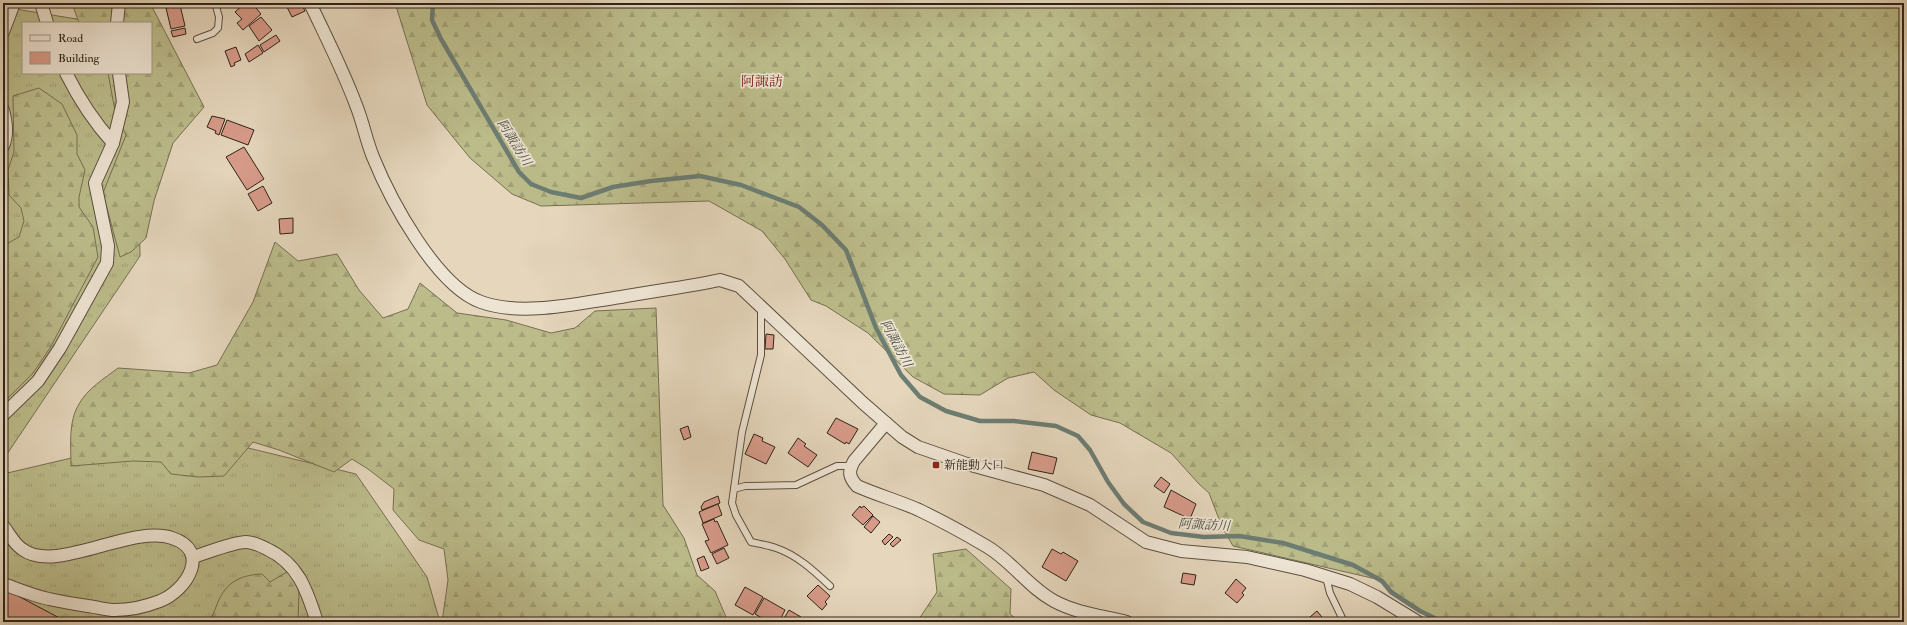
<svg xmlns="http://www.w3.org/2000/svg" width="1907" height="625" font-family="'IM FELL Double Pica','Noto Serif JP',serif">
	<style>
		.grass { fill: url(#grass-tufts); stroke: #757052 }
		.forest { fill: url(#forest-firs); stroke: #757052 }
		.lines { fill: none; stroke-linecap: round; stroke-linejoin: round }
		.stream { stroke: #6c7d73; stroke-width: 4.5 }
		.building { fill: #d89b8a; stroke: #2e2318 }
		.service-casing { stroke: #5c5041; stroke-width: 8 }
		.minor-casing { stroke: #5c5041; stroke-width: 14 }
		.service { stroke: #eee4d3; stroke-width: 6 }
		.minor { stroke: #eee4d3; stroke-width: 12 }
		.poi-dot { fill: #8f2418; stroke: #eee4d3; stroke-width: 1.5 }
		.labels { text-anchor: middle; stroke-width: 3.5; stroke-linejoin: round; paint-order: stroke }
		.poi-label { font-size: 12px; fill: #2e2318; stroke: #eee4d3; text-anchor: start }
		.water-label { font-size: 13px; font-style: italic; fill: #4d5045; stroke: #eee4d3 }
		.quarter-label { font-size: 14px; fill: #7a1f14; stroke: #eee4d3 }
	</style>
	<defs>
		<pattern id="grass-tufts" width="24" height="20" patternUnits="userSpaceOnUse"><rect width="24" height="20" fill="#bcbc8b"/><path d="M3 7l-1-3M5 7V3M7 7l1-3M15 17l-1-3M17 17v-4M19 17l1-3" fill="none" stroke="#a2a177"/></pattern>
		<pattern id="forest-firs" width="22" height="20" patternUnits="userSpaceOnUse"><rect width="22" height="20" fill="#bcbc8b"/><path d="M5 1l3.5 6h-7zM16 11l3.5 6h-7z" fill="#a2a177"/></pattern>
	</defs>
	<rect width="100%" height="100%" fill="#e5d6bc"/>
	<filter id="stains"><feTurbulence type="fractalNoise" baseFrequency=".005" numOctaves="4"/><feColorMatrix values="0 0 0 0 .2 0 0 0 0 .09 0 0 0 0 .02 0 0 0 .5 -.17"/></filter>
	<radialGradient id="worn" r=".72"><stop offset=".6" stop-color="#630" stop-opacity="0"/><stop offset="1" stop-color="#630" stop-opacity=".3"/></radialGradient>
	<!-- grass -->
	<g class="grass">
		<path d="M3,7L101,23H23V73H137L140,256L3,460Z"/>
		<path d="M219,441L356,474L427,577L440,622H3V474L110,449Z"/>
	</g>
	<!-- forest -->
	<g class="forest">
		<path d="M72,3H150L204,107L173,143L154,201L146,238L131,252L120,257L103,193L126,135L115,111L108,73H151V23H79Z"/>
		<path d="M395,3H1904V622H1436L1376,579L1233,546L1222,527L1209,493L1199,484L1171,453L1120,423L1091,415L1054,390L1034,372L1008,378L980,395L944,394L913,377L868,333L826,306L811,300L785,259L762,231L709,201L541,206L512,194L470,158L427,105Z"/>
		<path d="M39,88L62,104L77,135V154L85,170L79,197V207L93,227L98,257L50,348L33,373L3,403V246L19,237L24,221L21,208L9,195L8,170L14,152L13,96Z"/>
		<path d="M275,242L298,261L337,254L359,290L383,318L408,309L420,283L457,313L506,320L551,333L575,328L595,311L656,308L663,505L684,538L697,575L715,591L726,617L725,622H442L448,580L444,549L419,540L393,510L394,489L368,469L352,459L334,472L279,450L253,442L224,476L199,477L171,474L161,462L133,461L71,466C71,446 68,422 79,404C87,389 105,378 118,368L189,373L217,365L253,302Z"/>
		<path d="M966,549L1011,589L1010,614L1020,622H917L937,592L933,554Z"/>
		<path d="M287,572L296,578L299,591L298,622H212C211,617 214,612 216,607C224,584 238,575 262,574L270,582Z"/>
	</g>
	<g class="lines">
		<!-- stream -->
		<path class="stream" d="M433,3L432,20L441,39L519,172L531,184L551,192L581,198L613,187L651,181L700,176L741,185L799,207L822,225L846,250L876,328L901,375L920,397L946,411L980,421H1014L1056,426L1078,436L1090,450L1108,482L1124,504L1143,522L1171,533L1204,537L1239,536L1283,543L1353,565L1382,581L1391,592L1420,611L1443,622"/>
	</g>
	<!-- building -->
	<g class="building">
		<path d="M242,3H252L261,14L243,30L237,23L242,19L235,12L243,5Z"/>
		<path d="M285,3H301L305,11L292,17Z"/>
		<path d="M180,5L185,26L171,29L166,8Z"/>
		<path d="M261,17L272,30L259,41L249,26Z"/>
		<path d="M185,28L186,34L173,37L171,31Z"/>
		<path d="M276,35L280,41L264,52L260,45Z"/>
		<path d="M258,45L263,53L249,62L245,54Z"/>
		<path d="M236,47L241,60L234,63L235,65L231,67L225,51Z"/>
		<path d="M212,116L225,119L219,135L215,133L216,131L207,127Z"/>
		<path d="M227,120L254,130L248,145L221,135Z"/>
		<path d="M244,147L264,179L247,190L226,157Z"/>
		<path d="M263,186L272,203L258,211L248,194Z"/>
		<path d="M293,218V233L280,234L279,219Z"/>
		<path d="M766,334L774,335L773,349H765Z"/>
		<path d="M836,418L858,429L849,444L846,442L845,444L827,433Z"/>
		<path d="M688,426L691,437L684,440L680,429Z"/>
		<path d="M754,434L763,438L762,441L775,447L766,464L745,454Z"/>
		<path d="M798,438L806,444L804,446L817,455L808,467L788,453Z"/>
		<path d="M1032,452L1057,458L1053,474L1028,469Z"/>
		<path d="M1161,477L1170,484L1164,493L1154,486Z"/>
		<path d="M1171,490L1196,504L1190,519L1164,507Z"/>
		<path d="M718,496L720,503L702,510L701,507L704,502Z"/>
		<path d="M718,504L722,515L703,523L699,512Z"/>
		<path d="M860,506L861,508L864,506L873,515L863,525L852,515Z"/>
		<path d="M873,516L880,522L871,533L864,527Z"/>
		<path d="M714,519L715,522L717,521L728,545L711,553L705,541L709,540L702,524Z"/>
		<path d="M889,534L893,537L885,545L882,541Z"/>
		<path d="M897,537L901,540L893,547L890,544Z"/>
		<path d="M724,548L729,558L717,564L712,554Z"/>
		<path d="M1052,549L1061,554L1063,552L1078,561L1066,581L1042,567Z"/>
		<path d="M704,556L709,568L701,571L697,559Z"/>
		<path d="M1183,573L1196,575L1194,585L1181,583Z"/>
		<path d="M1236,579L1246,588L1242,593L1244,595L1237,603L1225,593Z"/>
		<path d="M818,585L830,596L825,602L827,604L822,610L807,596Z"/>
		<path d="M745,587L763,597L753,615L735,605Z"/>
		<path d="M3,588L67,622H3Z"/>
		<path d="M764,598L785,610L779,622H769L755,614Z"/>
		<path d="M789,610L801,617L799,622H786L783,620Z"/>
		<path d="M1317,611L1326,622H1304Z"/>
	</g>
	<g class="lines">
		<!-- service casing -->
		<g class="service-casing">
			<g id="service">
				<path d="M197,39L213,33L218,28L219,17L215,3"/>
				<path d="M761,307V355L742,432L732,503L736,515L751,542C759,544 768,545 776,548C797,555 814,571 830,586"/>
				<path d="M734,489L745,486L796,485L837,466H851"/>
				<path d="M1326,577L1330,593L1344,622"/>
			</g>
		</g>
		<!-- minor casing -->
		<g class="minor-casing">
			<g id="minor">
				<path d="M41,3L47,23"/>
				<path d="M310,3C326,37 343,70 356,105C363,122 366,140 373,157C390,199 436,286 481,302C522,317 579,303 621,297C654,291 687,287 720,280L739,286L863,403L902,437L918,447L967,464L1044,485L1090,505L1146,542L1181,551L1247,557L1305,570L1350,584L1377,597L1418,622"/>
				<path d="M117,23L119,3"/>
				<path d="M3,32L14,3"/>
				<path d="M66,73C79,99 94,122 113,143"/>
				<path d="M3,110C6,121 8,135 3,146"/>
				<path d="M3,415L38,381L60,348L107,263L108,246L95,183L113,143L123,102L119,73"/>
				<path d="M886,423L854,461C848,472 849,477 857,486C877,495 899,501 919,510C942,521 964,533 986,546C1012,561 1028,587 1054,601C1076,613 1103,616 1127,622"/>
				<path d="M3,526C9,533 14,544 22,549C55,575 131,524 172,538C212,551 186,591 160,601C147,606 129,610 115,610C106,610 97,607 88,606C75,604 62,602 49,599C34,596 18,589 3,584"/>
				<path d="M193,557C207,553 233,542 246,542C253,542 261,546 267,549C299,564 307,591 317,622"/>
			</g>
		</g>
		<!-- service -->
		<use href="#service" class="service"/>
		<!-- minor -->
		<use href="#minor" class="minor"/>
	</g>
	<!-- markers -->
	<rect class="poi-dot" x="932" y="461" width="8" height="8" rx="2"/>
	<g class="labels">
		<!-- poi labels -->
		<g class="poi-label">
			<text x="944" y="469">新能動入口</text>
		</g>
		<!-- water labels -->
		<g class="water-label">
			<text transform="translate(515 142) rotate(58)" y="5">阿諏訪川</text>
			<text transform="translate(897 343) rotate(62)" y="5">阿諏訪川</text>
			<text transform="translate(1204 524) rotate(3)" y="5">阿諏訪川</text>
		</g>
		<!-- quarter labels -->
		<g class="quarter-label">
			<text x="762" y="86">阿諏訪</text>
		</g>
	</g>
	<!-- margin -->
	<rect width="1907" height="625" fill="none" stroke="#e5d6bc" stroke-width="16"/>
	<rect x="4" y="4" width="1899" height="617" fill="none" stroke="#2e2318" stroke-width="2"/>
	<rect x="8" y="8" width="1891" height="609" fill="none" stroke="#2e2318"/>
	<!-- legend -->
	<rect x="22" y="22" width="130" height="52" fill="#eee4d3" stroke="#a19788"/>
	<rect x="30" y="35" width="20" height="6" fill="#eee4d3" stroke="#a19788"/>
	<text x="58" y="42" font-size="12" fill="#2e2318">Road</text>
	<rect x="30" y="52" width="20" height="12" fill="#d89b8a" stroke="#a19788"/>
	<text x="58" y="62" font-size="12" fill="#2e2318">Building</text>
	<rect width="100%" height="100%" filter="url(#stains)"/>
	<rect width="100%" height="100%" fill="url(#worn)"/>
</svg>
